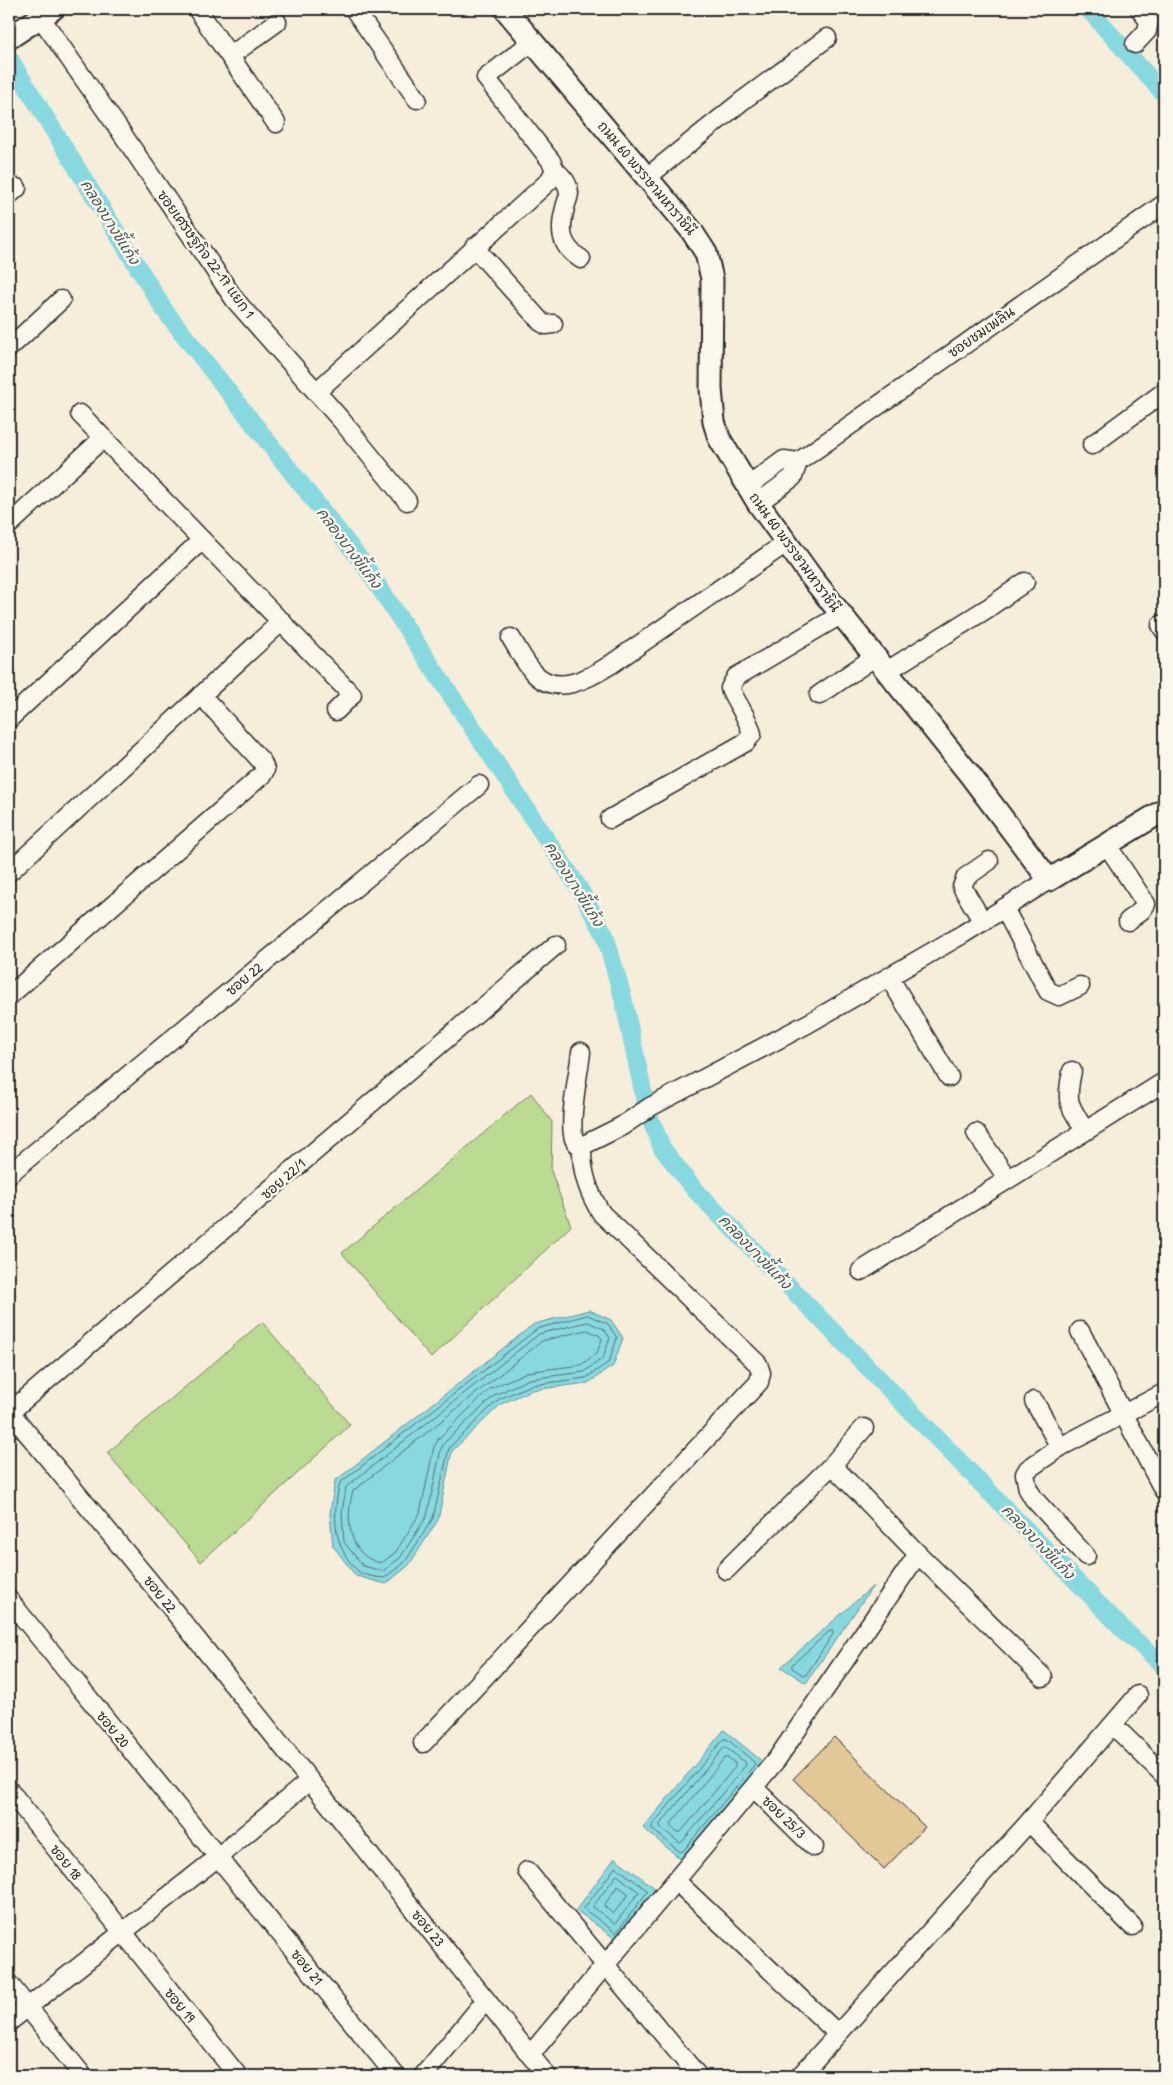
<svg xmlns="http://www.w3.org/2000/svg" width="1173" height="2085" font-family="'Patrick Hand','Playpen Sans Thai',sans-serif">
	<style>
		.green { fill: #bbdb93; stroke: #73835f }
		.water { fill: #88d9df; stroke: #639397 }
		.lines { fill: none; stroke-linecap: round; stroke-linejoin: round }
		.shore { stroke: #507173; stroke-width: 1 }
		.canal { stroke: #88d9df; stroke-width: 18 }
		.building { fill: #e2c797; stroke: #2b2b2b }
		.minor-casing { stroke: #2b2b2b; stroke-width: 21 }
		.tertiary-casing { stroke: #2b2b2b; stroke-width: 25 }
		.minor { stroke: #fbf7ec; stroke-width: 18 }
		.tertiary { stroke: #fbf7ec; stroke-width: 21 }
		.labels { text-anchor: middle; stroke-width: 5; stroke-linejoin: round; paint-order: stroke }
		.street-label { font-size: 14px; fill: #2b2b2b; stroke: #fbf7ec }
		.water-label { font-size: 15px; font-style: italic; fill: #425658; stroke: #fbf7ec }
	</style>
	<rect width="100%" height="100%" fill="#f6eddb"/>
	<filter id="ink" filterUnits="userSpaceOnUse"><feTurbulence type="fractalNoise" baseFrequency=".02" numOctaves="2"/><feDisplacementMap in="SourceGraphic" scale="10" xChannelSelector="R" yChannelSelector="G"/><feConvolveMatrix kernelMatrix="1 2 1 2 8 2 1 2 1" color-interpolation-filters="sRGB"/></filter>
	<g filter="url(#ink)">
		<!-- green -->
		<g class="green">
			<path d="M531,1093L552,1122L551,1171L571,1226L431,1358L342,1253Z"/>
			<path d="M262,1322L350,1425L201,1562L107,1453Z"/>
		</g>
		<!-- water -->
		<g class="water">
			<path d="M589,1310L611,1320L623,1338L613,1366L588,1383L532,1390L501,1404L452,1451L438,1520L409,1565L386,1584L356,1576L333,1546L330,1513L335,1481L534,1324Z"/>
			<path d="M873,1586L806,1683L781,1667Z"/>
			<path d="M724,1730L763,1762L682,1860L643,1828Z"/>
			<path d="M615,1858L656,1889L618,1941L576,1910Z"/>
		</g>
		<g class="lines">
			<!-- shore -->
			<g class="shore">
				<path d="M588,1315L608,1324L617,1338L609,1362L586,1378L531,1385L499,1399L449,1448L433,1518L405,1562L384,1578C377,1577 363,1576 358,1571C333,1548 332,1514 340,1483L537,1329Z"/>
				<path d="M588,1322L604,1329L610,1338L603,1358L584,1372L529,1379L495,1395L444,1443L441,1449L427,1516L400,1558L383,1571L363,1566L344,1542L342,1513L346,1487L539,1334Z"/>
				<path d="M587,1330L599,1335L602,1339L597,1353L581,1365L527,1372L491,1388L439,1438L434,1447L420,1513L395,1553L381,1563C348,1557 345,1518 353,1491L542,1341Z"/>
				<path d="M830,1631H833V1634L806,1675H803L792,1668V1665Z"/>
				<path d="M724,1739H727L754,1762L755,1764L683,1851L680,1852L652,1829V1826Z"/>
				<path d="M725,1747L745,1762L746,1765L682,1842L680,1843L661,1828L660,1825Z"/>
				<path d="M725,1758H728L735,1763V1767L681,1832H678L671,1827V1824Z"/>
				<path d="M616,1867L648,1891L616,1933L584,1909Z"/>
				<path d="M617,1875L639,1892L615,1924L593,1907Z"/>
				<path d="M618,1886L629,1894L613,1914L604,1906Z"/>
			</g>
			<!-- canal -->
			<g class="canal">
				<path d="M1088,9L1164,94"/>
				<path d="M9,58L165,311L363,563L579,888L605,935L623,998L647,1110L662,1148L694,1189L1124,1630L1164,1666"/>
			</g>
		</g>
		<!-- building -->
		<path class="building" d="M834,1737L925,1827L884,1869L793,1779Z"/>
		<g class="lines">
			<!-- minor casing -->
			<g class="minor-casing">
				<g id="minor">
					<path d="M197,9L276,123"/>
					<path d="M354,9L417,99"/>
					<path d="M41,18L121,132L235,300L342,421L407,501"/>
					<path d="M1135,44L1147,31L1149,21L1140,9"/>
					<path d="M230,56L277,22"/>
					<path d="M555,170C561,176 569,183 569,193C569,197 566,203 565,208C559,231 560,246 581,259"/>
					<path d="M646,178L742,101L827,38"/>
					<path d="M9,195L17,188"/>
					<path d="M474,247L541,322L546,325L553,324"/>
					<path d="M9,348L61,300"/>
					<path d="M316,392L549,181L555,170L551,161L486,78L533,41"/>
					<path d="M80,414L352,695L336,711"/>
					<path d="M1092,445L1164,392"/>
					<path d="M747,487L784,460L798,462"/>
					<path d="M758,503L793,477L798,462L1164,204"/>
					<path d="M9,525L103,438"/>
					<path d="M1161,625L1164,630"/>
					<path d="M511,638C518,649 525,664 535,674C557,696 588,679 610,665L786,543"/>
					<path d="M887,671L988,608L1025,582"/>
					<path d="M819,695L876,656"/>
					<path d="M9,719L202,540"/>
					<path d="M610,819L746,742L752,734C748,717 737,705 730,688L736,677L842,614"/>
					<path d="M1107,845L1146,904L1142,910L1128,921"/>
					<path d="M9,872L282,621"/>
					<path d="M1004,908L1048,991L1059,996L1080,986"/>
					<path d="M983,922L962,887L966,877L989,861"/>
					<path d="M889,977L949,1077"/>
					<path d="M9,996L262,775L265,770L262,762L201,695"/>
					<path d="M581,1052C579,1072 568,1121 574,1139C576,1144 578,1145 582,1146L622,1126L650,1107L809,1023L963,934L1049,880"/>
					<path d="M1072,1071C1065,1105 1069,1103 1085,1131"/>
					<path d="M976,1133L1008,1179"/>
					<path d="M9,1174L479,785"/>
					<path d="M861,1271L1164,1082"/>
					<path d="M1080,1331L1164,1491"/>
					<path d="M1034,1401L1060,1447"/>
					<path d="M9,1411L169,1605L547,2076"/>
					<path d="M10,1412L556,945"/>
					<path d="M832,1465L918,1554L1043,1677"/>
					<path d="M1086,1556L1034,1499L1028,1489L1025,1474L1028,1469L1060,1447L1164,1393"/>
					<path d="M726,1570L832,1465L864,1428"/>
					<path d="M9,1600L396,2076"/>
					<path d="M1113,1725L1164,1775"/>
					<path d="M423,1743L759,1382L761,1373L758,1364L602,1214C588,1193 581,1172 582,1146"/>
					<path d="M754,1788L814,1847"/>
					<path d="M9,1790L238,2076"/>
					<path d="M1029,1822L1132,1926"/>
					<path d="M527,1871L698,2076"/>
					<path d="M676,1881L837,2033"/>
					<path d="M9,1984L83,2076"/>
					<path d="M9,2022L218,1857L309,1781"/>
					<path d="M530,2055L777,1759L918,1554"/>
					<path d="M423,2076L486,2000"/>
					<path d="M800,2076L1029,1822L1138,1695"/>
				</g>
			</g>
			<!-- tertiary casing -->
			<g class="tertiary-casing">
				<g id="tertiary">
					<path d="M505,9L691,230L706,253L712,279L711,389L714,422L719,438L758,503L812,578L970,775L1049,880L1164,810"/>
					<path d="M9,38L53,9"/>
				</g>
			</g>
			<!-- minor -->
			<use href="#minor" class="minor"/>
			<!-- tertiary -->
			<use href="#tertiary" class="tertiary"/>
		</g>
	</g>
	<g class="labels">
		<!-- street labels -->
		<g class="street-label">
			<text transform="translate(647 178) rotate(50)" y="5">ถนน 60 พรรษามหาราชินี</text>
			<text transform="translate(206 254) rotate(54)" y="5">ซอยเศรษฐกิจ 22-17 แยก 1</text>
			<text transform="translate(981 332) rotate(-35)" y="5">ซอยชมเพลิน</text>
			<text transform="translate(795 552) rotate(54)" y="5">ถนน 60 พรรษามหาราชินี</text>
			<text transform="translate(244 979) rotate(-40)" y="5">ซอย 22</text>
			<text transform="translate(283 1179) rotate(-41)" y="5">ซอย 22/1</text>
			<text transform="translate(160 1594) rotate(51)" y="5">ซอย 22</text>
			<text transform="translate(113 1729) rotate(51)" y="5">ซอย 20</text>
			<text transform="translate(784 1817) rotate(44)" y="5">ซอย 25/3</text>
			<text transform="translate(66 1862) rotate(52)" y="5">ซอย 18</text>
			<text transform="translate(428 1928) rotate(51)" y="5">ซอย 23</text>
			<text transform="translate(307 1967) rotate(51)" y="5">ซอย 21</text>
			<text transform="translate(180 2005) rotate(51)" y="5">ซอย 19</text>
		</g>
		<!-- water labels -->
		<g class="water-label">
			<text transform="translate(110 222) rotate(58)" y="5">คลองบางขี้แก้ง</text>
			<text transform="translate(349 548) rotate(53)" y="5">คลองบางขี้แก้ง</text>
			<text transform="translate(574 884) rotate(58)" y="5">คลองบางขี้แก้ง</text>
			<text transform="translate(755 1252) rotate(46)" y="5">คลองบางขี้แก้ง</text>
			<text transform="translate(1038 1542) rotate(46)" y="5">คลองบางขี้แก้ง</text>
		</g>
	</g>
	<!-- margin -->
	<rect width="1173" height="2085" fill="none" stroke="#fbf7ec" stroke-width="30"/>
	<rect x="15" y="15" width="1143" height="2055" fill="none" stroke="#2b2b2b" stroke-width="2" filter="url(#ink)"/>
</svg>
